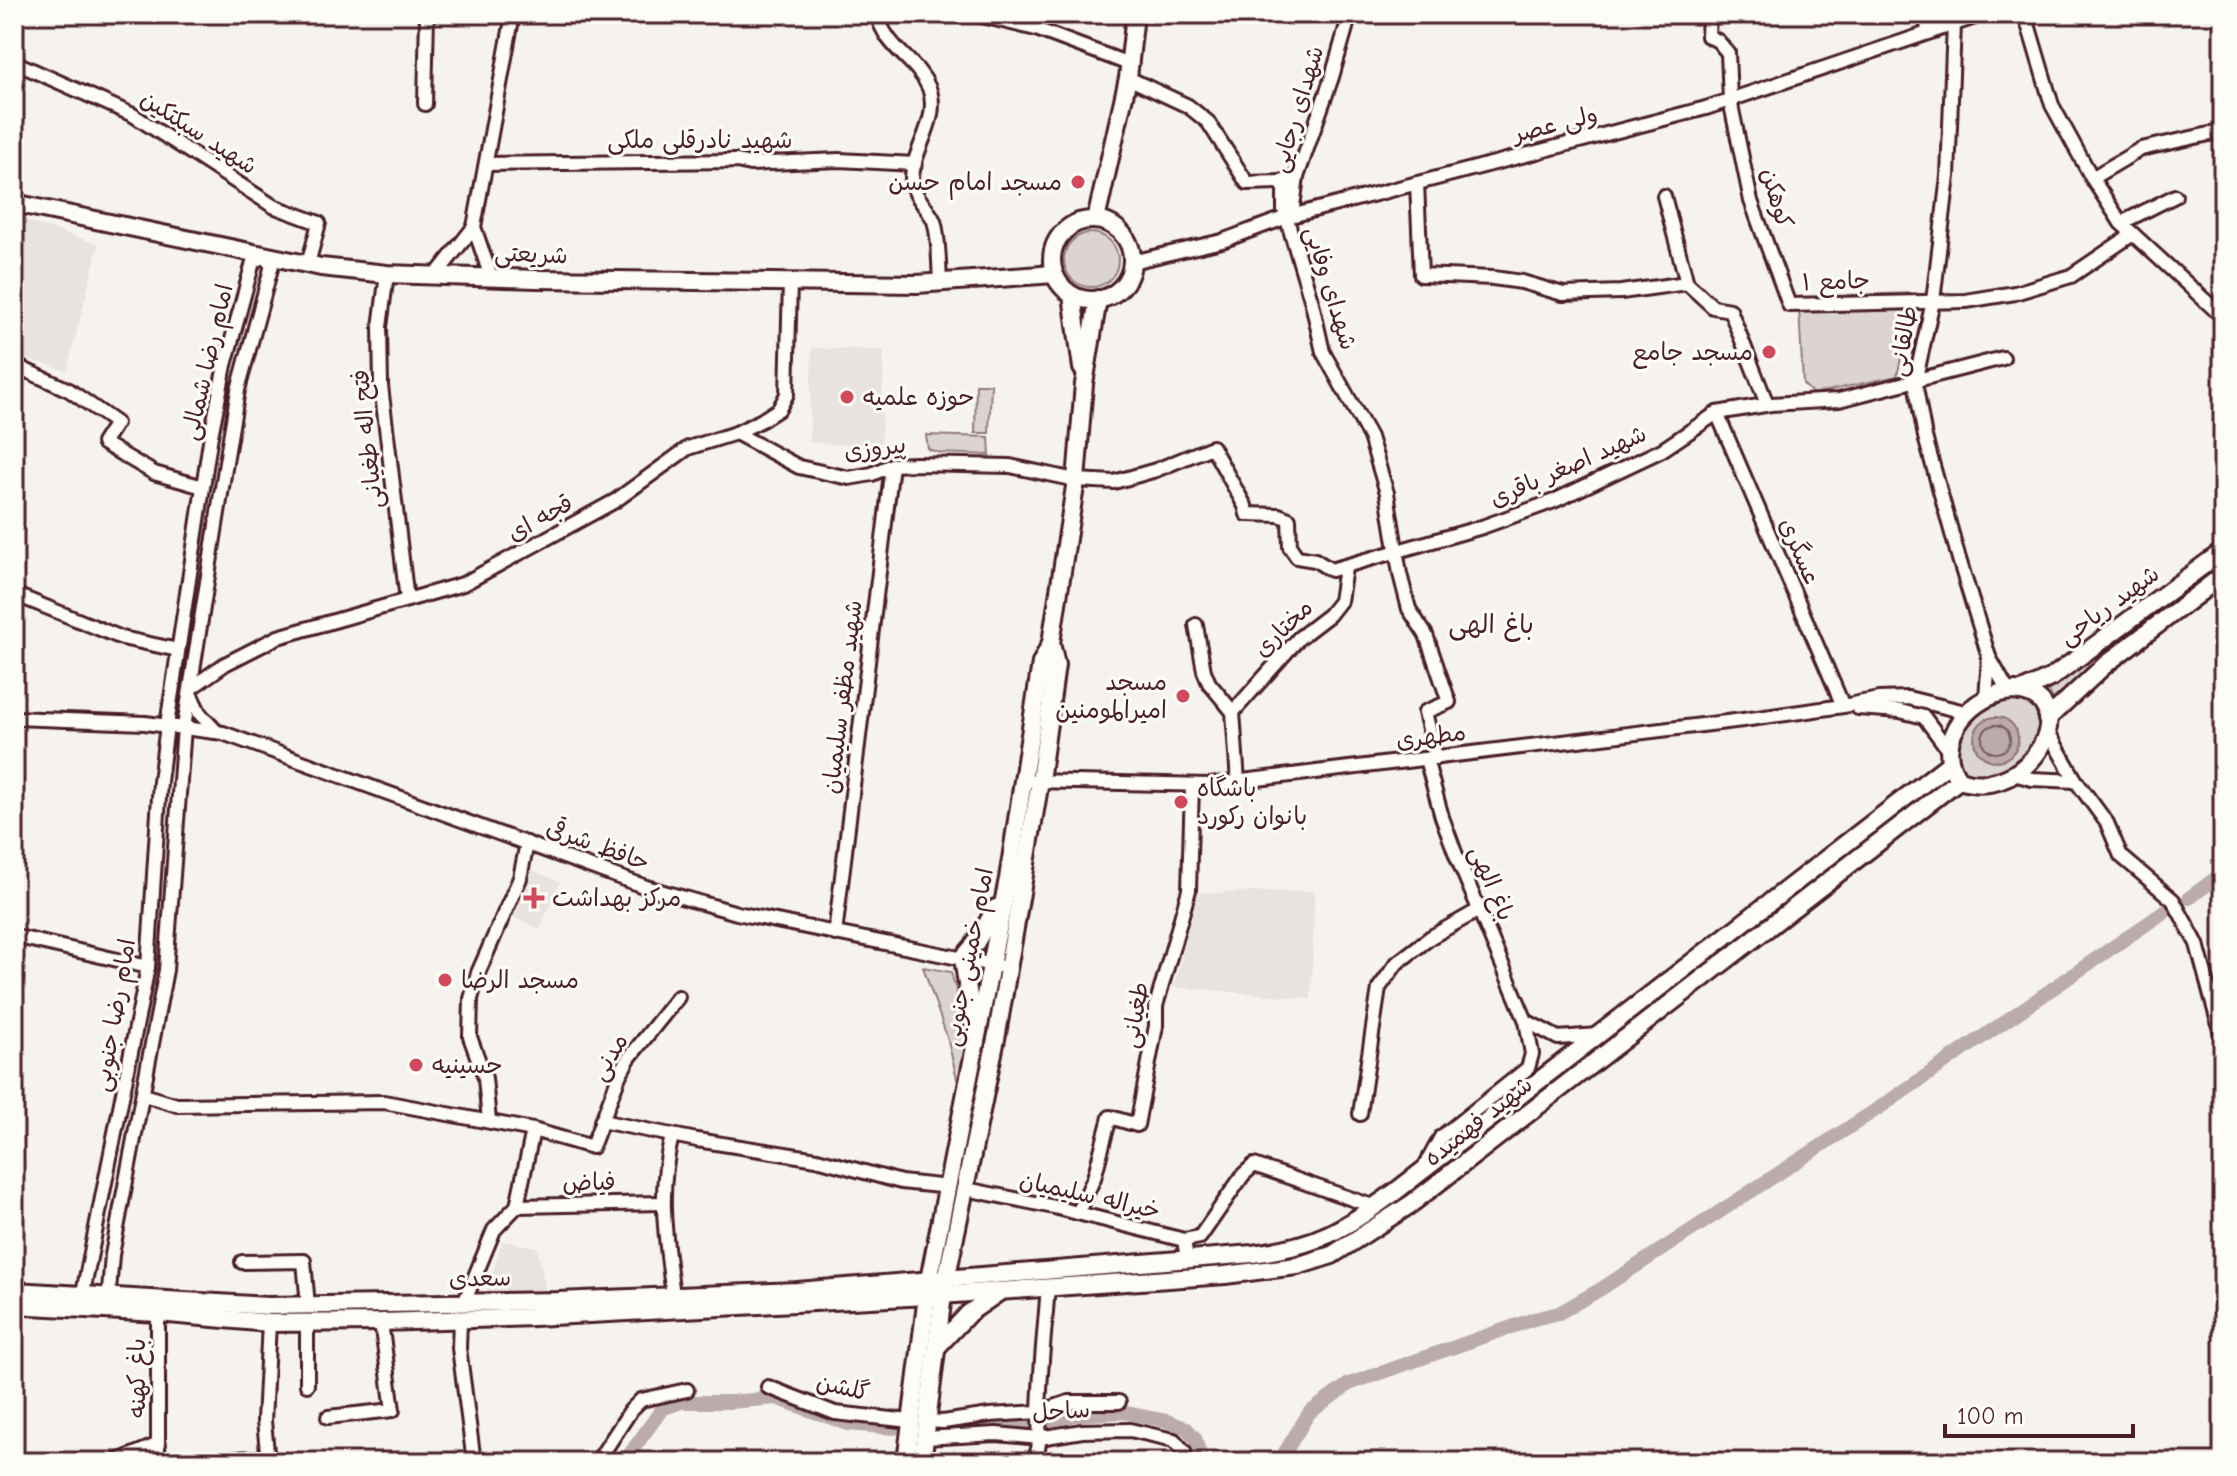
<svg xmlns="http://www.w3.org/2000/svg" width="2237" height="1476" font-family="'Comic Neue','Playpen Sans Arabic',sans-serif">
	<style>
		.built { fill: #e9e3e0 }
		.green { fill: #dcd4d2; stroke: #937a7e; stroke-width: 2 }
		.water { fill: #bbabac; stroke: #8e7378; stroke-width: 2 }
		.lines { fill: none; stroke-linecap: round; stroke-linejoin: round }
		.shore { stroke: #77575f; stroke-width: 2 }
		.canal { stroke: #bbabac; stroke-width: 14 }
		.minor-casing { stroke: #4a1f2b; stroke-width: 18 }
		.major-casing { stroke: #4a1f2b; stroke-width: 22 }
		.minor { stroke: #fdfcf7; stroke-width: 12 }
		.major { stroke: #fdfcf7; stroke-width: 16 }
		.poi-dot { fill: #d1495b; stroke: #fdfcf7; stroke-width: 3 }
		.labels { text-anchor: middle; stroke-width: 6; stroke-linejoin: round; paint-order: stroke }
		.street-label { font-size: 24px; fill: #4a1f2b; stroke: #fdfcf7 }
		.poi-label { font-size: 24px; fill: #4a1f2b; stroke: #fdfcf7; text-anchor: start }
		.neighbourhood-label { font-size: 26px; fill: #4a1f2b; stroke: #fdfcf7 }
	</style>
	<rect width="100%" height="100%" fill="#f6f3ef"/>
	<filter id="ink" filterUnits="userSpaceOnUse"><feTurbulence type="fractalNoise" baseFrequency=".0125" numOctaves="2"/><feDisplacementMap in="SourceGraphic" scale="16" xChannelSelector="R" yChannelSelector="G"/><feConvolveMatrix kernelMatrix="1 2 1 2 8 2 1 2 1" color-interpolation-filters="sRGB"/></filter>
	<g filter="url(#ink)">
		<!-- built -->
		<g class="built">
			<path d="M14,217L99,244L67,371L14,355Z"/>
			<path d="M812,348L884,350L881,446L809,443Z"/>
			<path d="M530,869L560,882L540,929L508,915Z"/>
			<path d="M1315,891L1311,999L1174,987L1197,893Z"/>
			<path d="M502,1241L537,1247L546,1292L485,1296Z"/>
		</g>
		<!-- green -->
		<g class="green">
			<circle cx="1091" cy="260" r="27"/>
			<path d="M1916,293L1897,376L1813,394L1803,384L1799,308L1849,295Z"/>
			<path d="M976,384H991L989,433H975Z"/>
			<path d="M926,435L989,437L990,455L940,453L928,449Z"/>
			<path d="M2223,556V562L2114,653L2056,705L2046,686Z"/>
			<path d="M2008,695L2040,708L2042,726L2036,748L2003,775L1962,777L1954,765C1962,714 1964,719 2008,695Z"/>
			<path d="M923,967L951,972L970,1041L961,1095L947,1037Z"/>
		</g>
		<!-- water -->
		<circle class="water" cx="1996" cy="739" r="22"/>
		<g class="lines">
			<!-- shore -->
			<circle class="shore" cx="1996" cy="739" r="14"/>
			<!-- canal -->
			<g class="canal">
				<path d="M2189,898L2223,873"/>
				<path d="M931,1430H947L998,1423H1037L1076,1415L1122,1412L1167,1421L1186,1428L1195,1438L1202,1462"/>
				<path d="M1302,1459L1312,1462"/>
				<path d="M624,1462L662,1409L681,1402H731L776,1398L848,1424L894,1428"/>
				<path d="M1279,1462L1309,1413L1349,1384L1534,1319L1559,1313L1601,1289L1885,1104L2164,912"/>
			</g>
			<!-- minor casing -->
			<g class="minor-casing">
				<g id="minor">
					<path d="M877,14C887,51 916,58 929,88C941,119 913,148 912,178C912,196 928,207 934,221C939,236 939,266 940,283"/>
					<path d="M974,14L1036,29L1129,64"/>
					<path d="M1709,14L1708,36L1718,41L1728,53L1730,100L1751,201L1789,305L1966,301L2015,293L2071,276L2133,234"/>
					<path d="M1926,14L1928,32"/>
					<path d="M2025,14L2052,105L2092,178L2121,223L2223,317"/>
					<path d="M1954,24L1948,176L1933,301L1915,382L1925,437L1959,559L1989,657L2008,691"/>
					<path d="M14,62L133,115L273,206L319,223L308,264"/>
					<path d="M1128,78L1188,106L1208,122L1247,183L1280,182L1297,177"/>
					<path d="M425,104L427,14"/>
					<path d="M486,164L737,161L750,164L839,160L915,164"/>
					<path d="M2092,178L2141,149L2223,131"/>
					<path d="M1280,182L1284,187V209L1312,303L1323,352L1370,437L1387,493L1400,574L1409,609L1426,635L1449,702L1425,712L1436,758"/>
					<path d="M1417,183L1421,275L1493,278L1522,282L1563,294L1621,292L1687,283"/>
					<path d="M1664,196L1687,283L1713,307L1730,310L1767,404"/>
					<path d="M1287,217L1293,207L1297,177L1332,77L1350,14"/>
					<path d="M2121,223L2175,196"/>
					<path d="M1132,262L1222,241L1287,217L1706,108L1984,14"/>
					<path d="M387,274L380,327L381,386L407,600"/>
					<path d="M436,275L474,227"/>
					<path d="M491,277L474,227L513,14"/>
					<path d="M14,365L69,390L116,423L103,443L154,473L203,487"/>
					<path d="M1717,413L1843,706"/>
					<path d="M736,433L799,467L849,478L872,474L892,465L916,464L1010,466L1076,480L1114,482L1156,470L1212,447L1245,506L1247,514L1279,515L1289,519L1290,547L1297,557L1315,560L1331,570L1482,527L1554,501L1662,450L1717,413L1771,404L1839,400L2003,358"/>
					<path d="M14,594L122,638L178,650"/>
					<path d="M1196,625L1204,671L1209,683L1233,712L1238,782"/>
					<path d="M191,688L225,664L278,637L463,584L615,501L688,448L736,433L762,420L779,409L787,394L790,282"/>
					<path d="M190,693L200,714L217,732"/>
					<path d="M1986,698L1989,657"/>
					<path d="M1858,708L1900,711L1924,717L1950,752"/>
					<path d="M1233,712L1299,638L1329,615L1340,601L1345,568"/>
					<path d="M14,718L145,723L223,733L646,887L737,913L998,966"/>
					<path d="M2047,730L2076,781L2107,823L2121,856L2173,900L2197,944L2223,1041"/>
					<path d="M2014,774L2032,779L2076,781"/>
					<path d="M1032,781L1209,785L1743,720L1843,706L1879,699L1908,698L1965,712"/>
					<path d="M835,934L892,465"/>
					<path d="M14,936L148,967"/>
					<path d="M1526,1021L1558,1038L1598,1035"/>
					<path d="M144,1095L177,1105L384,1102L533,1130L592,1147L619,1076L629,1058L678,997"/>
					<path d="M1360,1114L1379,988L1397,963L1431,937L1479,910"/>
					<path d="M489,1121L485,1078L470,1037L471,999L478,973L520,878L527,843"/>
					<path d="M601,1121L697,1140L817,1159L901,1182L949,1187"/>
					<path d="M672,1136C657,1194 666,1238 673,1296"/>
					<path d="M14,1156V1155"/>
					<path d="M1425,1166L1441,1137L1528,1068L1532,1054L1526,1021L1456,855L1442,817L1426,759"/>
					<path d="M966,1189L1054,1207L1184,1240L1187,1259"/>
					<path d="M517,1206L662,1203"/>
					<path d="M1078,1213L1094,1178L1110,1117L1137,1125L1156,1026V1006L1189,890L1192,785"/>
					<path d="M1184,1240L1200,1237L1243,1175L1254,1165L1375,1207"/>
					<path d="M242,1262L304,1261L308,1306"/>
					<path d="M81,1303L148,967L160,782L167,725L210,441L225,365L253,262L263,256L272,265L238,390L227,456L184,727L166,970L112,1255L108,1303"/>
					<path d="M464,1303L494,1230L517,1206L533,1130"/>
					<path d="M460,1320L459,1348L474,1462"/>
					<path d="M307,1323V1385"/>
					<path d="M768,1387L835,1413L911,1421"/>
					<path d="M328,1417L393,1410L381,1322"/>
					<path d="M927,1421L943,1422L990,1415L1039,1412L1069,1402H1119"/>
					<path d="M924,1438L996,1434L1040,1438L1082,1431L1130,1430L1174,1440L1184,1451L1185,1462"/>
					<path d="M227,1459L268,1458"/>
					<path d="M115,1462L159,1444"/>
					<path d="M158,1462V1313"/>
					<path d="M268,1462L264,1421L269,1323"/>
					<path d="M597,1462L631,1410L641,1400L687,1390"/>
					<path d="M1033,1462C1042,1446 1039,1430 1039,1413C1040,1371 1045,1328 1048,1286"/>
				</g>
			</g>
			<!-- major casing -->
			<g class="major-casing">
				<g id="major">
					<path d="M14,203L321,267L387,274L537,279L917,284L1054,274"/>
					<path d="M1096,220L1128,78L1135,14"/>
					<circle cx="1092" cy="260" r="40"/>
					<path d="M1072,295L1082,368"/>
					<path d="M2015,691C2087,698 2030,804 1959,780C1929,740 1974,691 2015,691Z"/>
					<path d="M2020,692L2052,677L2223,551"/>
					<path d="M2047,719L2106,664L2223,575"/>
					<path d="M974,1029L963,958L975,944L996,908"/>
					<path d="M14,1291L268,1306L558,1301L797,1291L1252,1254C1318,1246 1342,1230 1395,1192L1950,763"/>
					<path d="M14,1305L158,1313L269,1323L381,1322L534,1317L927,1296L1225,1275L1297,1266L1332,1255L1411,1204L1959,780"/>
					<path d="M938,1346L969,1313L998,1293"/>
					<path d="M906,1462L929,1280L1008,879L1041,663L1051,643L1076,480L1084,384L1098,299"/>
					<path d="M922,1462L943,1295L997,1034L1040,781L1056,665L1051,643"/>
				</g>
			</g>
			<!-- minor -->
			<use href="#minor" class="minor"/>
			<!-- major -->
			<use href="#major" class="major"/>
		</g>
	</g>
	<!-- markers -->
	<g class="poi-dot">
		<circle cx="1078" cy="182" r="8"/>
		<circle cx="1769" cy="352" r="8"/>
		<circle cx="847" cy="397" r="8"/>
		<circle cx="1183" cy="696" r="8"/>
		<circle cx="1181" cy="802" r="8"/>
		<path d="M530 886h8v8h8v8h-8v8h-8v-8h-8v-8h8z"/>
		<circle cx="445" cy="980" r="8"/>
		<circle cx="416" cy="1065" r="8"/>
	</g>
	<g class="labels">
		<!-- street labels -->
		<g class="street-label">
			<text transform="translate(1297 109) rotate(-73)" y="8">شهدای رجایی</text>
			<text transform="translate(1555 124) rotate(-14)" y="8">ولی عصر</text>
			<text transform="translate(199 132) rotate(33)" y="8">شهید سبکتکین</text>
			<text x="700" y="148">شهید نادرقلی ملکی</text>
			<text transform="translate(1777 198) rotate(74)" y="8">کوهکن</text>
			<text transform="translate(531 254) rotate(2)" y="8">شریعتی</text>
			<text transform="translate(1836 281) rotate(-2)" y="8">جامع ۱</text>
			<text transform="translate(1331 288) rotate(73)" y="8">شهدای وفایی</text>
			<text transform="translate(1903 341) rotate(-80)" y="8">طالقانی</text>
			<text transform="translate(207 362) rotate(-77)" y="8">امام رضا شمالی</text>
			<text transform="translate(367 439) rotate(-96)" y="8">فتح اله طغیانی</text>
			<text transform="translate(875 448) rotate(-7)" y="8">پیروزی</text>
			<text transform="translate(1568 466) rotate(-24)" y="8">شهید اصغر باقری</text>
			<text transform="translate(540 518) rotate(-29)" y="8">قجه ای</text>
			<text transform="translate(1800 551) rotate(67)" y="8">عسگری</text>
			<text transform="translate(2109 605) rotate(-36)" y="8">شهید ریاحی</text>
			<text transform="translate(1283 628) rotate(-44)" y="8">مختاری</text>
			<text transform="translate(842 697) rotate(-83)" y="8">شهید مظفر سلیمیان</text>
			<text transform="translate(1431 736) rotate(-7)" y="8">مطهری</text>
			<text transform="translate(598 845) rotate(20)" y="8">حافظ شرقی</text>
			<text transform="translate(1492 883) rotate(67)" y="8">باغ الهی</text>
			<text transform="translate(968 957) rotate(-79)" y="8">امام خمینی جنوبی</text>
			<text transform="translate(114 1015) rotate(-80)" y="8">امام رضا جنوبی</text>
			<text transform="translate(1135 1015) rotate(-80)" y="8">طغیانی</text>
			<text transform="translate(609 1057) rotate(-60)" y="8">مدنی</text>
			<text transform="translate(1478 1121) rotate(-38)" y="8">شهید فهمیده</text>
			<text transform="translate(589 1182) rotate(-1)" y="8">فیاض</text>
			<text transform="translate(1090 1195) rotate(13)" y="8">خیراله سلیمیان</text>
			<text transform="translate(480 1278) rotate(-1)" y="8">سعدی</text>
			<text transform="translate(137 1378) rotate(-90)" y="8">باغ کهنه</text>
			<text transform="translate(843 1387) rotate(13)" y="8">گلشن</text>
			<text transform="translate(1061 1411) rotate(-4)" y="8">ساحل</text>
		</g>
		<!-- poi labels -->
		<g class="poi-label">
			<text x="1062" y="190" text-anchor="end">مسجد امام حسن</text>
			<text x="1753" y="360" text-anchor="end">مسجد جامع</text>
			<text x="863" y="405">حوزه علمیه</text>
			<text x="1167" y="690" text-anchor="end">مسجد<tspan x="1167" dy="28">امیرالمومنین</tspan></text>
			<text x="1197" y="796">باشگاه<tspan x="1197" dy="28">بانوان رکورد</tspan></text>
			<text x="552" y="906">مرکز بهداشت</text>
			<text x="461" y="988">مسجد الرضا</text>
			<text x="432" y="1073">حسینیه</text>
		</g>
		<!-- neighbourhood labels -->
		<g class="neighbourhood-label">
			<text x="1491" y="633">باغ الهی</text>
		</g>
	</g>
	<!-- margin -->
	<rect width="2237" height="1476" fill="none" stroke="#fdfcf7" stroke-width="48"/>
	<rect x="24" y="24" width="2189" height="1428" fill="none" stroke="#4a1f2b" stroke-width="3" filter="url(#ink)"/>
	<!-- scale -->
	<path d="M1945 1424v12h188v-12" fill="none" stroke="#4a1f2b" stroke-width="4"/>
	<text x="1957" y="1424" font-size="24" fill="#4a1f2b" stroke="#fdfcf7" stroke-width="6" paint-order="stroke">100 m</text>
</svg>
